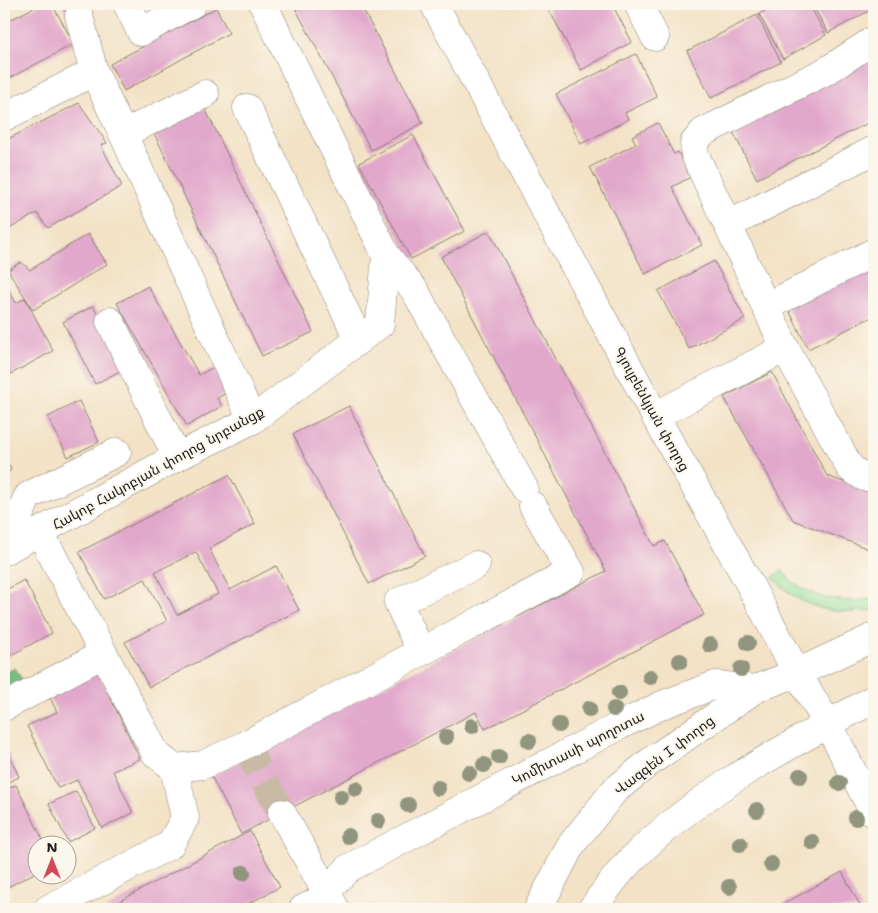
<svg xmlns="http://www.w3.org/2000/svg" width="878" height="913" font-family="'Shantell Sans','Noto Sans Armenian',sans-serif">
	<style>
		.green { fill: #95df9b; stroke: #587e5c }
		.forest { fill: #78be83; stroke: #4a6d50 }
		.building { fill: #e1a8cb; fill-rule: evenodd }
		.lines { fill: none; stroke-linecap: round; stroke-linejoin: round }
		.minor-tunnel { stroke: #c8baa4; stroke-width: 28; stroke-dasharray: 28 14; stroke-linecap: butt }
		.minor-casing { stroke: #887f71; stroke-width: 29 }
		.major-casing { stroke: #887f71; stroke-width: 29 }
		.minor { stroke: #fff; stroke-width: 28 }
		.major { stroke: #fff; stroke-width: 28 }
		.tree { fill: #91957d }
		.labels { text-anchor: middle; stroke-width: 4; stroke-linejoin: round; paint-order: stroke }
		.street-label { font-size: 14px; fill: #1c1c1c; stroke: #fbf7ec }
	</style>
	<rect width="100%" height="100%" fill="#fbf7ec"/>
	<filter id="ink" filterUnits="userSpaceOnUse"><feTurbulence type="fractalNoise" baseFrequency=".02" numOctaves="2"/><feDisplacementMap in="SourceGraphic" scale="10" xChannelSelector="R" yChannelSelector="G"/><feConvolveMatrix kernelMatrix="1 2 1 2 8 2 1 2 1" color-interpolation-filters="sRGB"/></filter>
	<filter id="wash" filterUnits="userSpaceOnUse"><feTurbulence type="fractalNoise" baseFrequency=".0096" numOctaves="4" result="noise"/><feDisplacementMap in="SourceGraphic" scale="20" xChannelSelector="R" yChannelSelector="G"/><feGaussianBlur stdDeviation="1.12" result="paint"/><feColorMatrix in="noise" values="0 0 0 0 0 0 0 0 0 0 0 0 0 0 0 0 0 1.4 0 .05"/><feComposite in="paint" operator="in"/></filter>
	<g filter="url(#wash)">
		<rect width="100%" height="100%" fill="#f3e2c6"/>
		<!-- green -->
		<path class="green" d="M782,570C786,575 790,580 796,584C819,601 847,603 874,598V610C843,615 812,611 787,591C782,587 778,582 773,577Z"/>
		<!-- forest -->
		<path class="forest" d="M15,668L23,682L4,693V674Z"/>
		<g id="blocks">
			<!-- building -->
			<g class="building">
				<path d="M41,4H52L74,44L4,81V23Z"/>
				<path d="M61,4H83L71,20Z"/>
				<path d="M293,4H360L423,123L371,150Z"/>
				<path d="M546,4H612L632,42L581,70Z"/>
				<path d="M778,4H809L826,35L783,59L759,14Z"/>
				<path d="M812,4H868L871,10L828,33Z"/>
				<path d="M216,8L229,33L124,91L110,64Z"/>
				<path d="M757,15L781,62L711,98L687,51Z"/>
				<path d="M636,54L657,97L625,113L629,119L581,144L556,94Z"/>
				<path d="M874,57V120L757,179L731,128Z"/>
				<path d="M202,102L313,332L262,356L151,127Z"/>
				<path d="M79,103L107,143L101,145L122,186L48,228L37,213L4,232V141Z"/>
				<path d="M658,123L674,154L678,152L691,177L672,187L702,245L645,274L590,167L636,144L632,136Z"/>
				<path d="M413,135L465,231L411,259L359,163Z"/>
				<path d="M489,231L654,546L665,541L704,615L485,729L476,712L241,834L211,776L606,571L441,257Z"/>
				<path d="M88,234L107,264L33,310L8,270L21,262L30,270Z"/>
				<path d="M874,258V316L808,349L785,302Z"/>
				<path d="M714,261L745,319L689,349L658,291Z"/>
				<path d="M4,281L16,303L25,298L53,351L11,374L4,362Z"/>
				<path d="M148,286L199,375L214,367L228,392L217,398L222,406L187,426L117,303Z"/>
				<path d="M93,306L126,368L95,384L63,322Z"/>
				<path d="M772,372L827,476L874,493V551L793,520L724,397Z"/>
				<path d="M79,401L99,442L68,457L48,417Z"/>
				<path d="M349,406L425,556L369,584L293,434Z"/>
				<path d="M4,454L11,470L4,476Z"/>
				<path d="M229,475L255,524L209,548L230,590L276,566L299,610L149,687L125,642L167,621L145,579L104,599L79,552ZM196,552L218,594L177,615L155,572Z"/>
				<path d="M24,580L52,633L4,659V591Z"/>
				<path d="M95,666L140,759L113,771L133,813L102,828L77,780L58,788L27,726L57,712L46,690Z"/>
				<path d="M4,743L19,777L4,784Z"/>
				<path d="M16,785L46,846H38V871L4,889V790Z"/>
				<path d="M76,791L95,828L68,842L49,804Z"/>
				<path d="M250,831L280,887L238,909H105Z"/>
				<path d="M842,872L862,909H774Z"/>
			</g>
		</g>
	</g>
	<g filter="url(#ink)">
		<use href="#blocks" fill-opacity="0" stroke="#887f71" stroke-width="1"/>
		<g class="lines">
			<!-- minor-tunnel -->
			<path class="minor-tunnel" d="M245,745L282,813"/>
			<!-- minor casing -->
			<g class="minor-casing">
				<g id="minor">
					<path d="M127,4L141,32L192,4"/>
					<path d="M434,4L655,416L749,583L797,673L828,724L874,813"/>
					<path d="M638,4L655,37"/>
					<path d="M79,16L94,72L123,134"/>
					<path d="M205,94L123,134L252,420"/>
					<path d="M247,108L359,340"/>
					<path d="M4,117L94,72"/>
					<path d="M728,225L874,150"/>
					<path d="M386,255L415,291L524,488"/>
					<path d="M766,307L874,252"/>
					<path d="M110,321L177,457"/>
					<path d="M785,348L695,155L694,143L703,132L828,70L874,40"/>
					<path d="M655,416L785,348L850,468L864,477L874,475"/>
					<path d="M40,532L156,754L174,768L203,765L245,745L421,652L571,572L533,506"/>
					<path d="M4,549L28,496L117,452"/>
					<path d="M4,551L177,457L252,420L380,324L386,255L263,4"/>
					<path d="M421,652L398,602L476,565"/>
					<path d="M4,707L103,654"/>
					<path d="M282,813L334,906"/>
					<path d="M48,909L170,845L185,818L174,768"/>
					<path d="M303,909L320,900L326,891L349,868L619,726L662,705L715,685L755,689"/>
				</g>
			</g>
			<!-- major casing -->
			<g class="major-casing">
				<g id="major">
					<path d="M538,909L571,845L614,791L651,761L755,689L797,673L874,637"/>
					<path d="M592,909C604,892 617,874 632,859C701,790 790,745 874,699"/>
				</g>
			</g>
			<!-- minor -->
			<use href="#minor" class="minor"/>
			<!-- major -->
			<use href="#major" class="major"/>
		</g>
		<!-- trees -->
		<g class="tree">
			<circle cx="748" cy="643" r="8"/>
			<circle cx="710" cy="645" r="8"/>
			<circle cx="680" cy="661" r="8"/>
			<circle cx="741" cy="669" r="8"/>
			<circle cx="650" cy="677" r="8"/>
			<circle cx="619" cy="693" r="8"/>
			<circle cx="589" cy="709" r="8"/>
			<circle cx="614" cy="709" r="8"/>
			<circle cx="559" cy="725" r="8"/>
			<circle cx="472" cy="726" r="8"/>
			<circle cx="446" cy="737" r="8"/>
			<circle cx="529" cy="741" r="8"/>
			<circle cx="499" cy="757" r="8"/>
			<circle cx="484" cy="765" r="8"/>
			<circle cx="469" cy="773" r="8"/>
			<circle cx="800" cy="776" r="8"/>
			<circle cx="839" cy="783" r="8"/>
			<circle cx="438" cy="788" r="8"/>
			<circle cx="356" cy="789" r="8"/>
			<circle cx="341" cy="797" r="8"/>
			<circle cx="408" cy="805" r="8"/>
			<circle cx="757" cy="810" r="8"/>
			<circle cx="856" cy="818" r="8"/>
			<circle cx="378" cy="821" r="8"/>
			<circle cx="348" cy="836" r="8"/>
			<circle cx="812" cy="842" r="8"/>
			<circle cx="740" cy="844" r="8"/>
			<circle cx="771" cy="864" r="8"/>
			<circle cx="243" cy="873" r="8"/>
			<circle cx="729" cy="887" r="8"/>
		</g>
	</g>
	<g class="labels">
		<!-- street labels -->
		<g class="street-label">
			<text transform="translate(652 409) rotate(61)" y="5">Գյուլբենկյան փողոց</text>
			<text transform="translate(158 468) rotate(-29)" y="5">Հակոբ Հակոբյան փողոց նրբանցք</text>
			<text transform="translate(578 748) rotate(-27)" y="5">Կոմիտասի պողոտա</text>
			<text transform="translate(664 755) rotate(-37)" y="5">Վազգեն I փողոց</text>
		</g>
	</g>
	<!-- margin -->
	<rect width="878" height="913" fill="none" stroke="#fbf7ec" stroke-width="20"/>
	<!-- north arrow -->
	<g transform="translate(52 860)"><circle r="24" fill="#fbf7ec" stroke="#a29f99"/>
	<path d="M0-4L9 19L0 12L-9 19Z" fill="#d1495b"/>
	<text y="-8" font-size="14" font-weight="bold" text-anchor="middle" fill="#1c1c1c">N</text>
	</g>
</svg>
